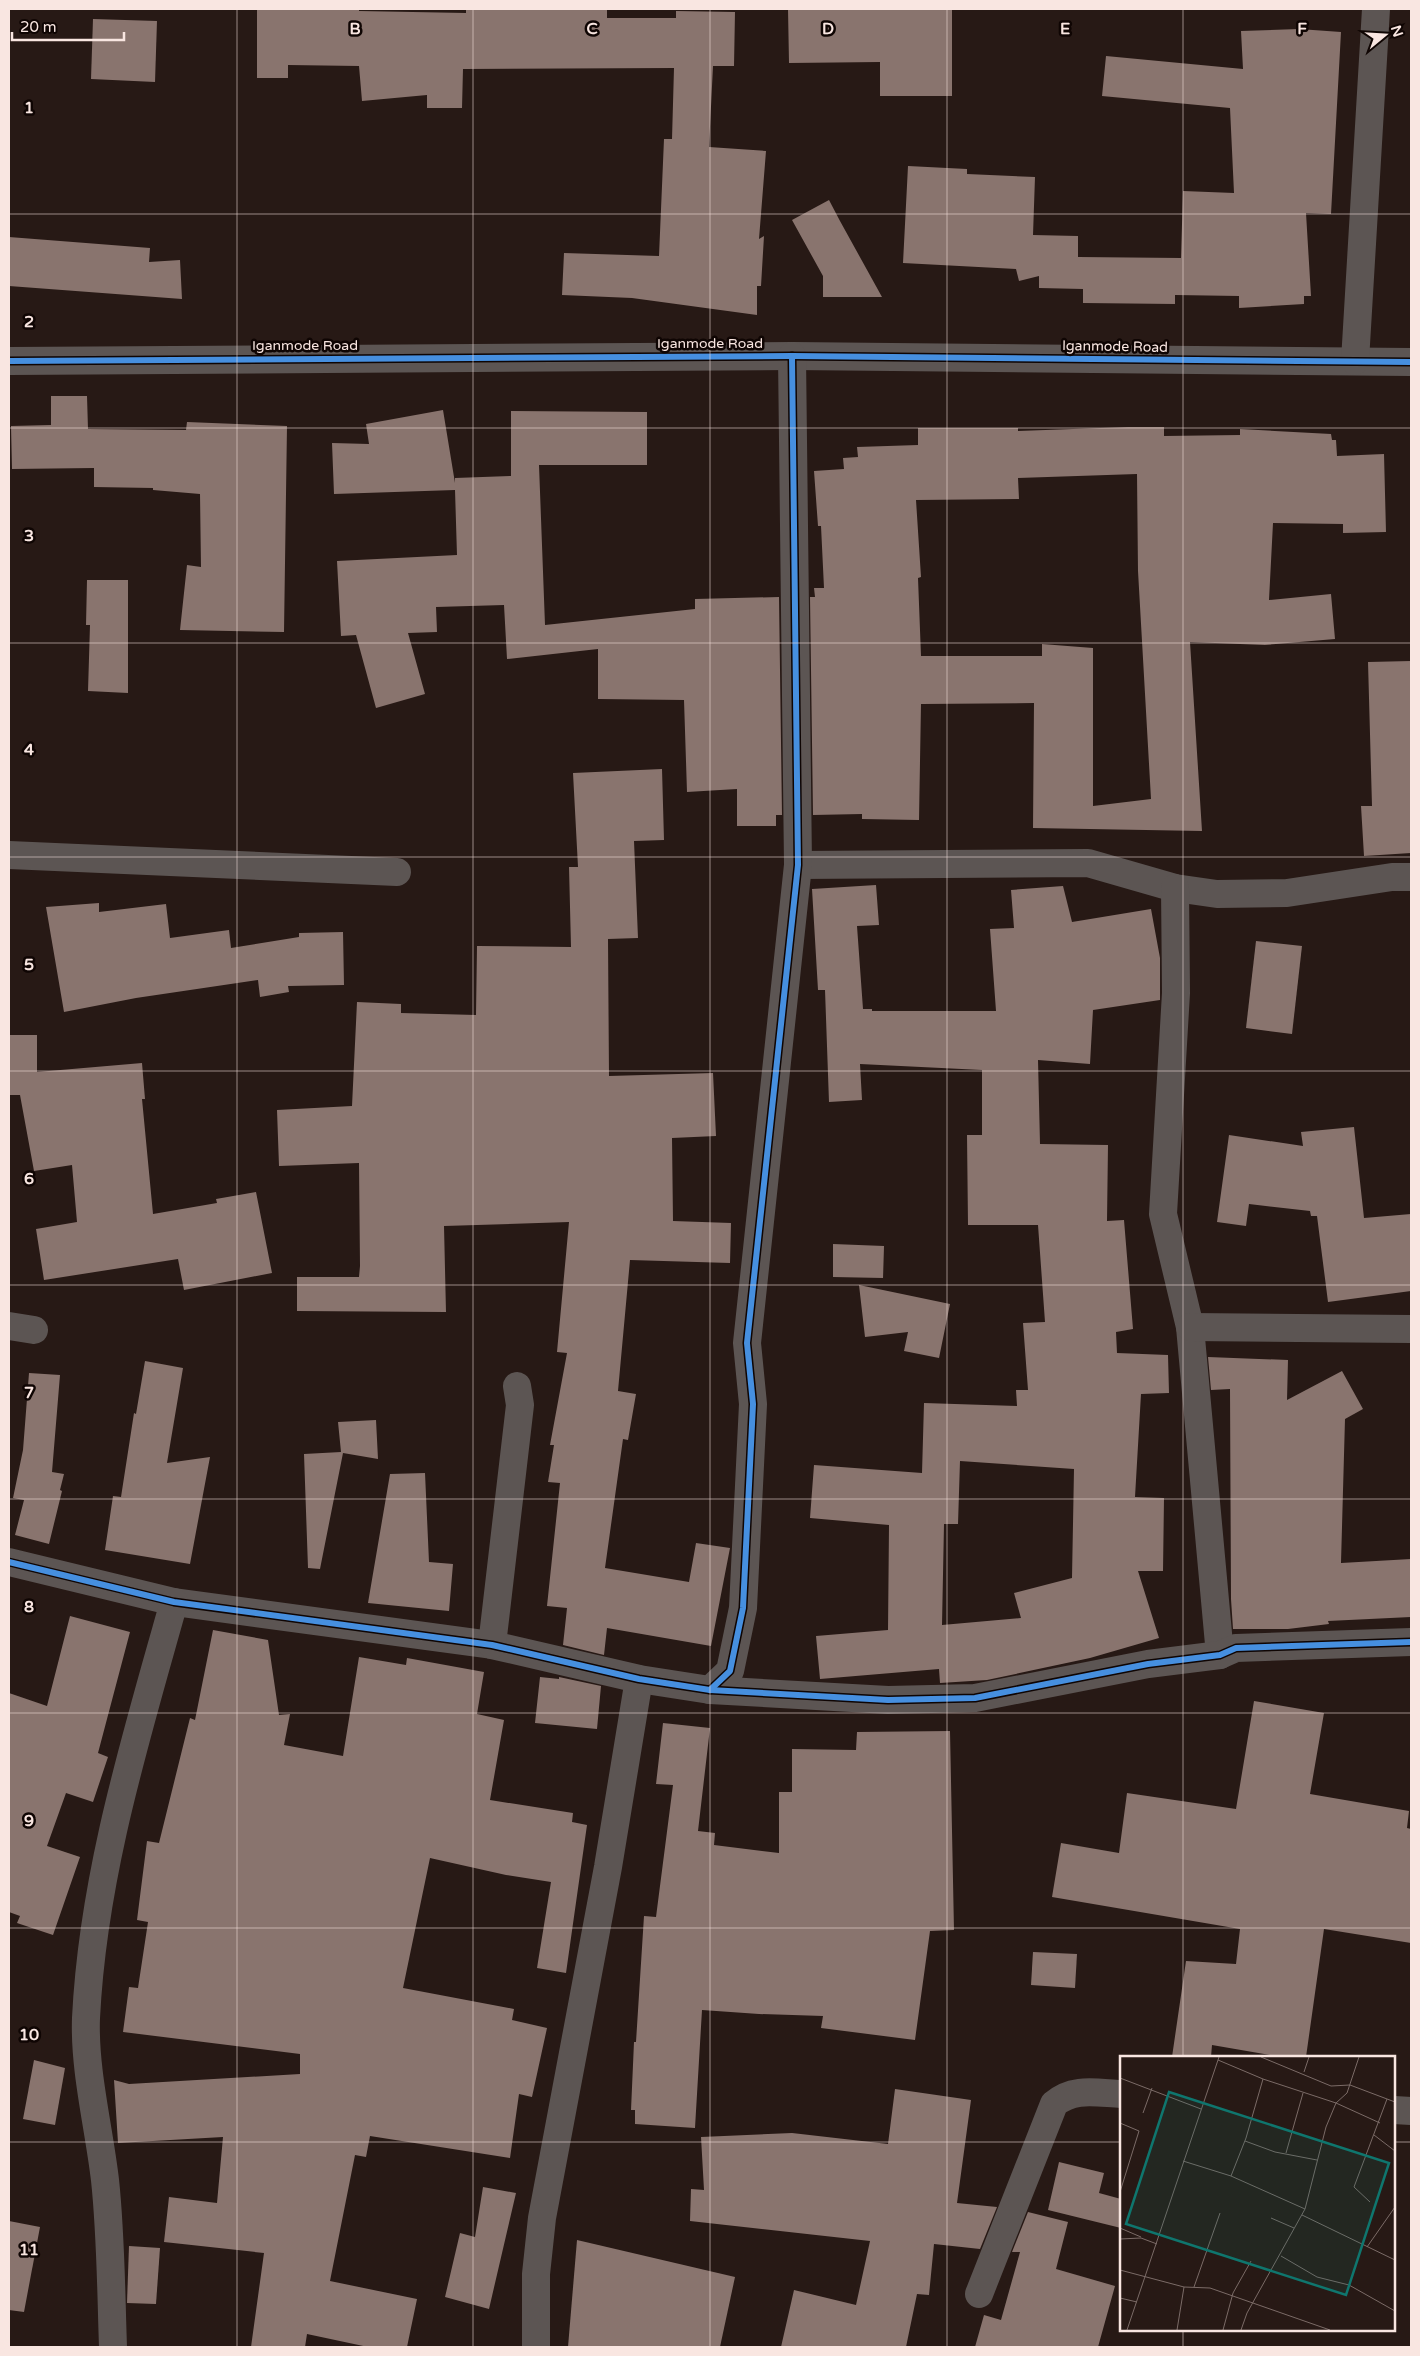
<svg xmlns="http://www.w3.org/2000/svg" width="1420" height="2356" font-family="'Varela Round',sans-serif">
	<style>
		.building { fill: #89746e; fill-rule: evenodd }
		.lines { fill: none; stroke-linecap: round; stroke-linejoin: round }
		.minor { stroke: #5c5553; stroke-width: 28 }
		.cycleway-casing { stroke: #0f0503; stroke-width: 9 }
		.cycleway { stroke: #468fdf; stroke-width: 6 }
		.grid { fill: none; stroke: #f9e6e1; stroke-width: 1; stroke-opacity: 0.55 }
		.labels { text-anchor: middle; stroke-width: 5; stroke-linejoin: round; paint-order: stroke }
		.street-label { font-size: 14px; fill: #f9e6e1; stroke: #0f0503 }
		.inset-road { fill: none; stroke: #7b6b67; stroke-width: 1 }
		.view { fill: #0f766e; fill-opacity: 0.15; stroke: #0f766e; stroke-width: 2.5 }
		.inset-edge { fill: none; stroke: #f9e6e1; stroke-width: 2.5 }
		.grid-label { font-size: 16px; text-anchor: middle; font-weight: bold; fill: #f9e6e1; stroke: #0f0503; stroke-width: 5; stroke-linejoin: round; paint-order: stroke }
	</style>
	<rect width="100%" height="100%" fill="#271915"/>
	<!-- building -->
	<g class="building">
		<path d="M257,9H359V11L466,13V9H607V18H676V11L735,12L734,66H713L709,147L766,151L759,239L764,236L761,286H757V315L632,298L562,295L564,253L659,256L664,139H672L674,68L463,69L462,108H427V95L362,101L359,66L288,65V78H257Z"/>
		<path d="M788,9H952V96H880V62L789,63Z"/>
		<path d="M93,19L157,21L155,82L91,79Z"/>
		<path d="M1299,29L1341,32L1331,214L1306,213L1311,296H1304V304L1239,308V296L1175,295V304L1083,303V289L1039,288V276L1019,281L1016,269L903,263L908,166L967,169V174L1035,177L1033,235L1078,236V257L1181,258L1183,191L1234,193L1230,108L1102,96L1106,56L1243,69L1241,31Z"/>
		<path d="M829,200L840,221L882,297H823V276L792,220Z"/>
		<path d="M9,237L150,248L149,262L180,260L182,299L9,286Z"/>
		<path d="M51,396H87L88,429L186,430L187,422L287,426L284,632L180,630L187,565L201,567L200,494L153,490V488L94,487V468L12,469L11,426L51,425Z"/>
		<path d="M443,410L455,483V478L511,476V411L647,412V465H539L545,625L695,609V599L779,597L782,815H776V826H737V789L687,792L684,700L598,699V649L507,659L504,605L436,607L437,632L408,633L425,694L376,708L356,635L341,636L337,561L457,555L455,490L334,494L332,443L369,444L366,424Z"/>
		<path d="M1128,427H1164V436L1240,435V429L1331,434L1332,440H1336L1337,456L1384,454L1386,532L1343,533V524L1273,523L1269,600L1331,594L1335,639L1265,645L1190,642L1202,831L1033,828L1034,703L921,704L919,820L862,819V814L813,815L810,597H815L814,588H824L821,526H818L814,471L844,469L843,458L858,457L857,447L918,445V428H1018V431ZM1137,474L1138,571L1151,799L1093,806V648L1042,644V656H921L918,578L921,577L916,500L1019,499L1018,478Z"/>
		<path d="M87,580H128V693L88,691L90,625H86Z"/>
		<path d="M1411,661V853L1364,856L1361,806H1372L1368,662Z"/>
		<path d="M662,769L664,840L634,841L638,938L608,939L609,1076L713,1073L716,1136L672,1138L673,1221L731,1223L730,1263L630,1260L618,1391L636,1394L628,1440L623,1439L605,1568L689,1582L696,1543L730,1548L711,1646L607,1628L604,1655L563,1645L567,1608L547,1606L560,1483L548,1482L554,1445H550L567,1353L557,1352L569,1222L444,1226L446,1312L297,1311V1277H359L360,1266L359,1163L279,1166L277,1110L352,1106L357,1002L401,1004V1013L476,1015L477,946L571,947L569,867H578L573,773Z"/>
		<path d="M876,885L879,925L857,926L863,1009H872V1011H996L990,929L1014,928L1011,890L1063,886L1072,922L1151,909L1160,958V1000L1093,1010L1090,1064L1038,1060L1040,1144L1108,1145L1107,1221L1124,1220L1133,1329L1116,1332L1117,1353L1168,1355L1169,1393L1141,1394L1135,1497L1164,1498L1163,1571H1138L1159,1638L1090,1658L987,1680L940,1683L939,1669L820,1679L816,1636L888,1630L889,1525L810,1518L814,1465L922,1473L924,1403L1017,1406L1016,1390H1028L1023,1323L1045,1322L1038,1225H968L967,1135H982V1070L860,1064L862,1100L829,1102L825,990H818L812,889ZM960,1461L1074,1469L1072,1578L1014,1593L1021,1618L942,1625L944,1524H958Z"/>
		<path d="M99,903V912L166,904L170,938L229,930L231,948L299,937V933L343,932L344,985L288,986L289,992L260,997L258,980L136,998L64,1012L46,907Z"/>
		<path d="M1256,941L1302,946L1292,1034L1246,1028Z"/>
		<path d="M9,1035H37V1072L142,1063L145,1099H142L153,1214L217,1203L216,1199L256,1192L272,1273L184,1290L178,1259L44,1280L36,1229L77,1222L72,1165L34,1171L20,1095H9Z"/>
		<path d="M1354,1127L1364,1218L1411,1214V1291L1328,1302L1317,1216H1311L1310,1211L1249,1204L1246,1226L1217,1222L1229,1135L1303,1146L1301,1132Z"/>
		<path d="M833,1244L884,1246L883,1278L833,1277Z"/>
		<path d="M859,1285L950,1304L939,1358L904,1351L908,1332L865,1337Z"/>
		<path d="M1208,1357L1288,1360L1287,1400L1342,1371L1363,1409L1345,1419L1341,1563L1411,1559V1617L1328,1621L1329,1624L1288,1629H1233L1231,1599L1230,1389L1211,1390Z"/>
		<path d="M145,1361L183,1368L167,1463L210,1457L190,1564L105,1550L113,1496L121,1497L134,1413L136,1414Z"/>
		<path d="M29,1373L60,1375L52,1472L64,1474L60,1490L62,1491L49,1544L15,1535L24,1500L13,1498L23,1450Z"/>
		<path d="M376,1420L378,1459L343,1453L320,1569L308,1568L304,1454L341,1452L338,1422Z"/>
		<path d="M425,1473L429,1562L453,1564L449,1611L368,1603L390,1474Z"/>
		<path d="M70,1616L130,1632L98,1753L108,1757L93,1802L66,1793L47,1846L80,1857L53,1935L17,1923L20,1916L9,1912V1693L47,1706Z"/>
		<path d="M213,1630L268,1640L279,1715L290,1714L284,1745L343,1756L359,1657L406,1665L407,1658L484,1672L477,1714L504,1720L490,1800L573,1813L572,1822L587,1825L566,1973L537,1968L551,1882L506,1875L430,1858L403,1988L514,2009L512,2020L547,2028L532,2097L519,2094L510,2158L370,2136L366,2157L355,2155L330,2281L417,2299L407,2347H368L307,2334L305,2347H251L264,2253L164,2242L169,2197L217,2203L223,2137L118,2143L114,2080L129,2084L300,2074V2054L123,2032L129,1987L138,1988L148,1922L137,1920L147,1841L159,1843L190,1718L195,1720Z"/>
		<path d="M540,1677L559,1679V1677L601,1686L597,1729L535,1723Z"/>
		<path d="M1254,1701L1324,1713L1310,1794L1409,1811L1407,1828L1411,1829V1943L1324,1929L1306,2057H1270V2055L1212,2045L1211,2057H1172L1186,1961L1236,1964L1240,1929L1052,1897L1061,1843L1119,1853L1127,1793L1236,1809Z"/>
		<path d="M663,1723L710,1728L698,1831L715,1833L714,1845L779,1853V1792H792V1749L856,1750L857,1732L950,1731L954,1930L930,1931L915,2040L821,2028L823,2016L759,2014L702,2010L695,2128L635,2124V2110H631L634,2042H636L644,1916L656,1917L673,1785L656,1784Z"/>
		<path d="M1033,1952L1077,1954L1075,1988L1031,1985Z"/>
		<path d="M34,2060L65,2068L55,2125L23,2119Z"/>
		<path d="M895,2089L971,2100L957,2203L997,2207L980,2249L934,2244L929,2295L917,2294L906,2347H781L794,2290L856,2305L870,2241L690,2221L691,2189L704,2190L701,2137L792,2133L888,2144Z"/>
		<path d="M1059,2162L1104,2173L1099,2193L1121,2199V2228L1048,2210Z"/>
		<path d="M483,2187L516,2193L489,2309L445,2297L460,2233L475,2237Z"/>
		<path d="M1028,2212L1068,2222L1056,2269L1115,2286L1098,2347H975L984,2315L1001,2320L1020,2252H1012Z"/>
		<path d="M9,2221L40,2227L24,2312L9,2310Z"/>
		<path d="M577,2240L735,2277L720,2347H568Z"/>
		<path d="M129,2246L160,2248L156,2304L127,2303Z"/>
	</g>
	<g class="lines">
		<!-- minor -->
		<g class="minor">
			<path d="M9,361L792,356L1411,362"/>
			<path d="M1355,361L1376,9"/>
			<path d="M9,855L397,872"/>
			<path d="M798,865L1088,863L1175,888L1217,894L1287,893L1392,877H1411"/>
			<path d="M1175,888L1176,993L1163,1214L1190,1327L1220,1655"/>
			<path d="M9,1326L34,1330"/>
			<path d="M1190,1327L1411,1329"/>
			<path d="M9,1562L174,1602L492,1645L639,1679L710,1690L888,1700L975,1698L1148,1664L1220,1655L1236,1648L1411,1642"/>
			<path d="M492,1645L520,1405L517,1386"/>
			<path d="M710,1690L730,1671L743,1608L753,1404L747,1343L798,865L792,356"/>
			<path d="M1394,2110L1411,2111"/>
			<path d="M979,2294L1054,2104C1073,2087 1097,2093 1121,2094"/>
			<path d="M113,2347C111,2291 111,2236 105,2180C99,2128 84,2070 86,2018C93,1875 136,1738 174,1602"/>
			<path d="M536,2347V2274L542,2218L608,1867L639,1679"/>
		</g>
		<!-- cycleway casing -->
		<g class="cycleway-casing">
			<g id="cycleway">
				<path d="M9,361L792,356L1411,362"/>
				<path d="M9,1562L174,1602L492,1645L639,1679L710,1690L888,1700L975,1698L1148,1664L1220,1655L1236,1648L1411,1642"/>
				<path d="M710,1690L730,1671L743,1608L753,1404L747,1343L798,865L792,356"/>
			</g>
		</g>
		<!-- cycleway -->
		<use href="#cycleway" class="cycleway"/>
	</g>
	<!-- grid -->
	<path class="grid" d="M237,9V2347M473,9V2347M710,9V2347M947,9V2347M1183,9V2057M9,214H1411M9,428H1411M9,643H1411M9,857H1411M9,1071H1411M9,1285H1411M9,1499H1411M9,1713H1411M9,1928H1411M9,2142H1121M1394,2142H1411M1183,2330V2347"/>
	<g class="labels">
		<!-- street labels -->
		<g class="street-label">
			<text x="710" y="348">Iganmode Road</text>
			<text x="305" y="350">Iganmode Road</text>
			<text transform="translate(1115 346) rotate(1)" y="5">Iganmode Road</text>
		</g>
	</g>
	<!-- overview -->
	<g transform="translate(1120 2056)">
		<rect width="275" height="275" fill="#271915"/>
		<path class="inset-road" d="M141,1L211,30L230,29L275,46M98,4L143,23L216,47L260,67M184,16L189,1M0,22L81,53M23,57L32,32M0,67L19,75L0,136M254,79L275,95M125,85L155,96L197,104M166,97L183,37M63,105L111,120L185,153M111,120L126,82L143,23M250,146L234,131L267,43M182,159L275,204M151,162L174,172M0,172L21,181M0,183L21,182L37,188M247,191L275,151M161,200L197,221L229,229L275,255M0,214L64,231L90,232L210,274M74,231L100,157M0,242L17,246M7,274L99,1M57,274L64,231M103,274L113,237L131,205M121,274L127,257L185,153L206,71L216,47L227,37L239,1"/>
		<path class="view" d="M49,36L269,107L226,239L6,168Z"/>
		<rect width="275" height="275" class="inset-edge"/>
	</g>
	<g class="grid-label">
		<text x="355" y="34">B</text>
		<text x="592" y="34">C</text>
		<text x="828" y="34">D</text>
		<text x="1065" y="34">E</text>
		<text x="1302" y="34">F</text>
		<text x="29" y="113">1</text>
		<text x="29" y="327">2</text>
		<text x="29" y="541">3</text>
		<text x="29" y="755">4</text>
		<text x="29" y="970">5</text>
		<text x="29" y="1184">6</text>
		<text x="29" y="1398">7</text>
		<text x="29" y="1612">8</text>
		<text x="29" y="1826">9</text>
		<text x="29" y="2040">10</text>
		<text x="29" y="2255">11</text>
	</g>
	<!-- border -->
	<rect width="1420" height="2356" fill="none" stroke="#f9e6e1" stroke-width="20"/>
	<!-- north arrow -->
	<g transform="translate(1385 35) rotate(72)" stroke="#0f0503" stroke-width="4" paint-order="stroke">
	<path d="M0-4L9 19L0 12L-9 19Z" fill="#f9e6e1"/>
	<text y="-8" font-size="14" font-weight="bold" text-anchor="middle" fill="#f9e6e1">N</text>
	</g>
	<!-- scale -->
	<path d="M12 32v8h112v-8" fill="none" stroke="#f9e6e1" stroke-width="2.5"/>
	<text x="20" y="32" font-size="15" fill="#f9e6e1" stroke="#0f0503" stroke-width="4" paint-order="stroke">20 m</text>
</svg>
